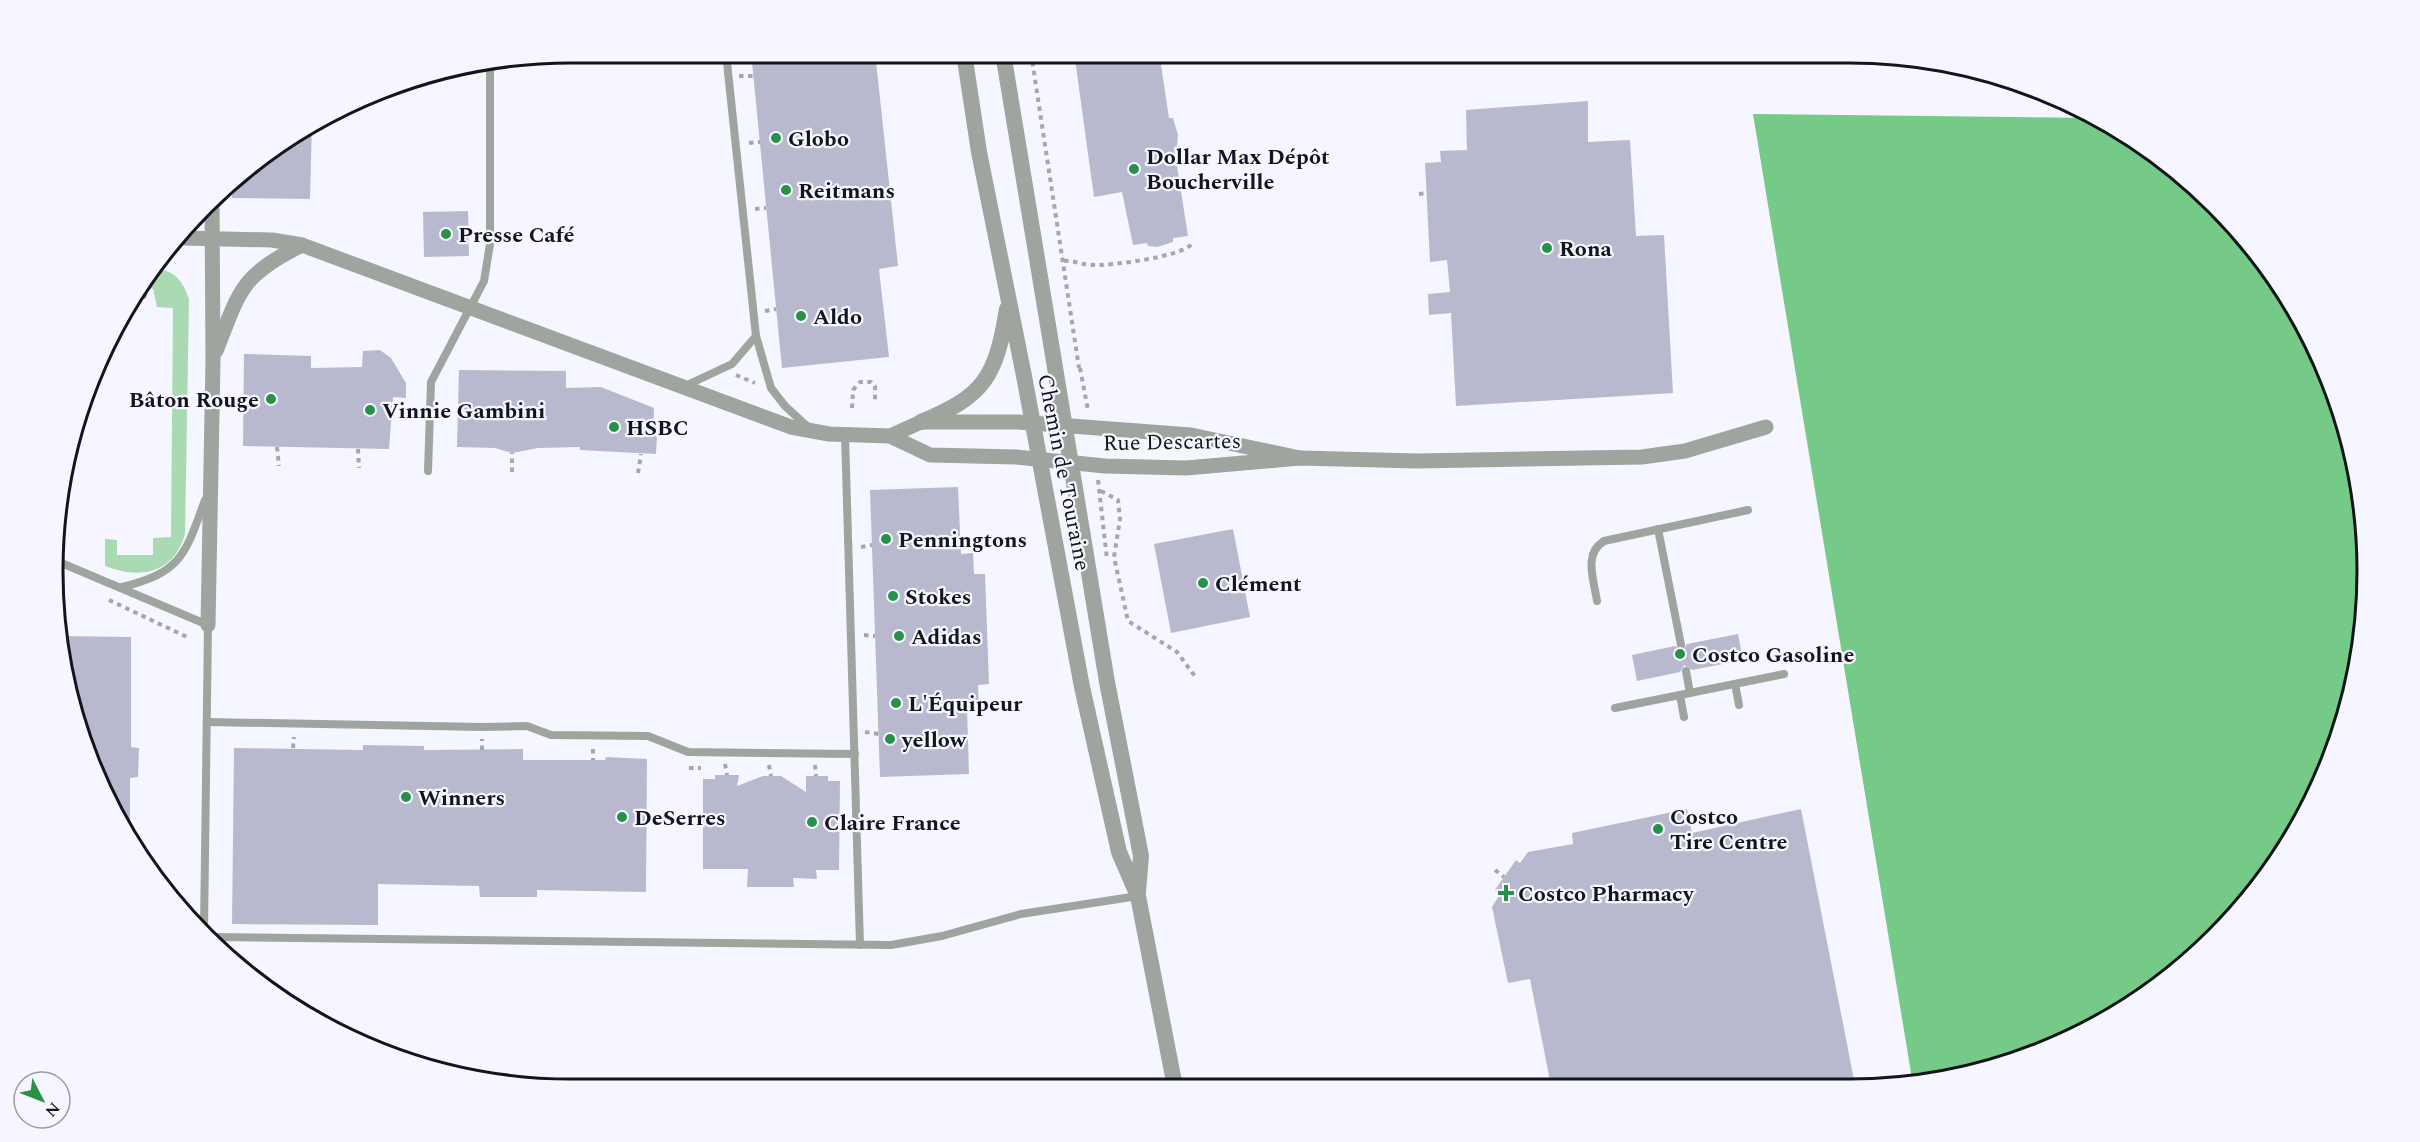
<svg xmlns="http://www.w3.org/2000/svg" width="2420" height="1142" font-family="Spectral,serif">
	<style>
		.green { fill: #a9dab1 }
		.forest { fill: #76ca87 }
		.building { fill: #b8b9ce }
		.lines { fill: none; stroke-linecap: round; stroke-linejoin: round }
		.path { stroke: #a5a6ae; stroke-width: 4; stroke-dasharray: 4.5 4.5; stroke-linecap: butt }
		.service { stroke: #9ea59f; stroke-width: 8 }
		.minor { stroke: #9ea59f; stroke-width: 15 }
		.tertiary { stroke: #9ea59f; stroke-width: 16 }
		.poi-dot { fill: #289148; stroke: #f5f6ff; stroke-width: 2 }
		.labels { text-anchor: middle; stroke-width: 4.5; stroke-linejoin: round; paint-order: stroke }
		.poi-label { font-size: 22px; font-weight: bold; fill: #14141b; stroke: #f5f6ff; text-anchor: start }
		.street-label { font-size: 22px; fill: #14141b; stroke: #f5f6ff }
		.rim { fill: none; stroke: #14141b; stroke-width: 3 }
	</style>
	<rect width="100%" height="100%" fill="#f5f6ff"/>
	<!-- green -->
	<path class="green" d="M157,269C176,271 183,282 189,299L185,534C174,573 141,580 105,566V539L117,540V555H153V538L171,537L173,308L157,307L153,289L144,285Z"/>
	<!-- forest -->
	<path class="forest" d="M1753,114L2095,118L2137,140L2215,204L2280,283L2328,372L2357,470L2367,571L2358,672L2328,769L2261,886L2165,982L2048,1050L1917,1085H1913Z"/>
	<!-- building -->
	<g class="building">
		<path d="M751,52H875L898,266L879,269L889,357L782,368Z"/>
		<path d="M1074,52H1159L1169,118H1173L1178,135L1177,146L1174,147L1188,236L1173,238V242L1157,247L1148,246L1147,243L1133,245L1122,192L1094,197Z"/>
		<path d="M1588,101V142L1630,140L1636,236L1664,235L1673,393L1456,406L1451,313L1429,315L1428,294L1450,292L1447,260L1430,262L1425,163L1441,162L1440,151L1467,150L1466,110Z"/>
		<path d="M312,122L310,199L232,198V179Z"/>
		<path d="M468,211L469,256L424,257L423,212Z"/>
		<path d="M380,350L391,358L406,383V398L393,397L389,449L243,446L244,354L311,356V368L362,367L363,351Z"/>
		<path d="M459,370L566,371V388L601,387L654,408L653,434H657L656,454L580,450V447L538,448L512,453L495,448L457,447Z"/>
		<path d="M958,487L961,554L973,553L974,574H985L989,684L978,685L979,706L967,707L969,774L880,777L870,490Z"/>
		<path d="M1233,529L1250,617L1171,633L1154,544Z"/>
		<path d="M1738,634L1743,660L1692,670L1684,665L1680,672L1637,681L1632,655L1675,646L1683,651L1687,644Z"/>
		<path d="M57,636L131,637V747L139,748L138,777L130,778V840L122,830L80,737Z"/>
		<path d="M363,745L424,746V750L523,749V760H605L606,757L647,759L646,892L537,890V897H480L479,886L378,884V925L232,924L234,748L363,750Z"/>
		<path d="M715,775H739L737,786L763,776H781L806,792V776H828V781H840L839,870H816L817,879L793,878L794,887H747L748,869H703V779H715Z"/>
		<path d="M1687,809L1692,833L1801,809L1855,1085L1551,1086L1530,979L1508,983L1492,907L1500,894L1495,890L1516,860L1520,863L1528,852L1573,844L1572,833Z"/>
	</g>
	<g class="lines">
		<!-- path -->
		<g class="path">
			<path d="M1031,53L1079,368"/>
			<path d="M739,76H754"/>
			<path d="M335,111H338"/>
			<path d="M749,143L760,142"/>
			<path d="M1419,194L1427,193"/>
			<path d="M755,209L766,208"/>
			<path d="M1064,261C1074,260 1082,265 1091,265C1111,266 1180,257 1192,244"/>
			<path d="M765,311L776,309"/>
			<path d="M1080,368L1088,410"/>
			<path d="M736,375L755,383"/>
			<path d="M852,408L853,390L860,382H871L875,386V400"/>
			<path d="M277,447L279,466"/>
			<path d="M358,449L359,468"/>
			<path d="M512,472V453"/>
			<path d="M638,473L641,454"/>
			<path d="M1098,480L1107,559"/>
			<path d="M1101,491L1118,500L1120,519L1114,557L1128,621L1177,652L1197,679"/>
			<path d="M861,547L872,545"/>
			<path d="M109,600L187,637"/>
			<path d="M864,635L875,636"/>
			<path d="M865,732L879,734"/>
			<path d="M293,748L294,737"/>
			<path d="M593,749V760"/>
			<path d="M482,750V739"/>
			<path d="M725,764L727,775"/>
			<path d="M769,765L771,776"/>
			<path d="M815,765L816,776"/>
			<path d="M689,768H701"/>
			<path d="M1495,870L1504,877"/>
		</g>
		<!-- service -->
		<g class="service">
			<path d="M726,53L756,336L771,388L785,406L809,428"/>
			<path d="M136,295H143"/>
			<path d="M685,386L732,364L756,336"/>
			<path d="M845,435L860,945"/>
			<path d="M428,471L431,382L484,281L490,244V66"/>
			<path d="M1658,529L1681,645"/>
			<path d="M59,562L208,625L204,931"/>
			<path d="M122,587C182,572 185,555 205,500"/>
			<path d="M1597,601C1594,580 1583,554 1604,541L1748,510"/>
			<path d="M1686,671L1690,693"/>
			<path d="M1735,684L1739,705"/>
			<path d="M1680,695L1684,717"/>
			<path d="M1615,708L1784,674"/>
			<path d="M208,722L482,727L527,726L551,735L648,736L688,752L855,754"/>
			<path d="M210,937L891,945L942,936L1021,914L1138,896"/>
		</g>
		<!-- minor -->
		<g class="minor">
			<path d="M183,238L272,240L302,245L791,427L829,434L890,436L921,422H1018L1191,435L1300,458"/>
			<path d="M216,351C240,290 240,276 302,245"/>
			<path d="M890,436L930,455L1016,457L1105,466L1186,468L1300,458L1417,461L1642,457L1685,451L1766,427"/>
			<path d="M208,625L213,360L212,202"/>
		</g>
		<!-- tertiary -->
		<g class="tertiary">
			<path d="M964,53L979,152L1024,376L1082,687L1119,852L1138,896L1175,1087"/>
			<path d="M1003,53L1107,682L1141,856L1138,892"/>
			<path d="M921,422C985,396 996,376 1007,309"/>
		</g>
	</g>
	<!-- markers -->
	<g class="poi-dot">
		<circle cx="776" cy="138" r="6"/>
		<circle cx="1134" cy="169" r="6"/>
		<circle cx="786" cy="190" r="6"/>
		<circle cx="446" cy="234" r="6"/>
		<circle cx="1547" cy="248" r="6"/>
		<circle cx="801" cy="316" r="6"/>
		<circle cx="271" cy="399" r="6"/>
		<circle cx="370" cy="410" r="6"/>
		<circle cx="614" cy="427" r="6"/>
		<circle cx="886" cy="539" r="6"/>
		<circle cx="1203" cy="583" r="6"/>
		<circle cx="893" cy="596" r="6"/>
		<circle cx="899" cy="636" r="6"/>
		<circle cx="1680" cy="654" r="6"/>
		<circle cx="896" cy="703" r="6"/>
		<circle cx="890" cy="739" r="6"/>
		<circle cx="406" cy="797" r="6"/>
		<circle cx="622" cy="817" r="6"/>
		<circle cx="812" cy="822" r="6"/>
		<circle cx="1658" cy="829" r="6"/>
		<path d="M1503 884h6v6h6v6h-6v6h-6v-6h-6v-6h6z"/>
	</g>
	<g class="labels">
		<!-- poi labels -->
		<g class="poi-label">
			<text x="788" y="146">Globo</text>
			<text x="1146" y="164">Dollar Max Dépôt<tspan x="1146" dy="25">Boucherville</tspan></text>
			<text x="798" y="198">Reitmans</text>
			<text x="458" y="242">Presse Café</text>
			<text x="1559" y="256">Rona</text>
			<text x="813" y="324">Aldo</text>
			<text x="259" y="407" text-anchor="end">Bâton Rouge</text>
			<text x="382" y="418">Vinnie Gambini</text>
			<text x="626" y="435">HSBC</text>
			<text x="898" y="547">Penningtons</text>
			<text x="1215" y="591">Clément</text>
			<text x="905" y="604">Stokes</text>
			<text x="911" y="644">Adidas</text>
			<text x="1692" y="662">Costco Gasoline</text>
			<text x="908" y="711">L'Équipeur</text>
			<text x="902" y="747">yellow</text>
			<text x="418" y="805">Winners</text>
			<text x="1670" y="824">Costco<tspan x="1670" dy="25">Tire Centre</tspan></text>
			<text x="634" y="825">DeSerres</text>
			<text x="824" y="830">Claire France</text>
			<text x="1518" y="901">Costco Pharmacy</text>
		</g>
		<!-- street labels -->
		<g class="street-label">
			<text transform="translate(1172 441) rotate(-1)" y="8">Rue Descartes</text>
			<text transform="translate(1065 472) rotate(79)" y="8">Chemin de Touraine</text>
		</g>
	</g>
	<!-- crop -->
	<path d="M0 0H2420V1142H0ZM571 63H1849A508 508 0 0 1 2357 571V571A508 508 0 0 1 1849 1079H571A508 508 0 0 1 63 571V571A508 508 0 0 1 571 63Z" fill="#f5f6ff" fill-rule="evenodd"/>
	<path class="rim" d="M571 63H1849A508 508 0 0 1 2357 571V571A508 508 0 0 1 1849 1079H571A508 508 0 0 1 63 571V571A508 508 0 0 1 571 63Z"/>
	<!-- north arrow -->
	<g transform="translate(42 1100) rotate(132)"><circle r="28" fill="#f5f6ff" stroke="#9b9ca4" stroke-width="1.5"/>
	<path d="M0-4.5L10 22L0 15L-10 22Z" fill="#289148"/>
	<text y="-9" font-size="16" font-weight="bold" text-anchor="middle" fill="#14141b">N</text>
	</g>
</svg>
